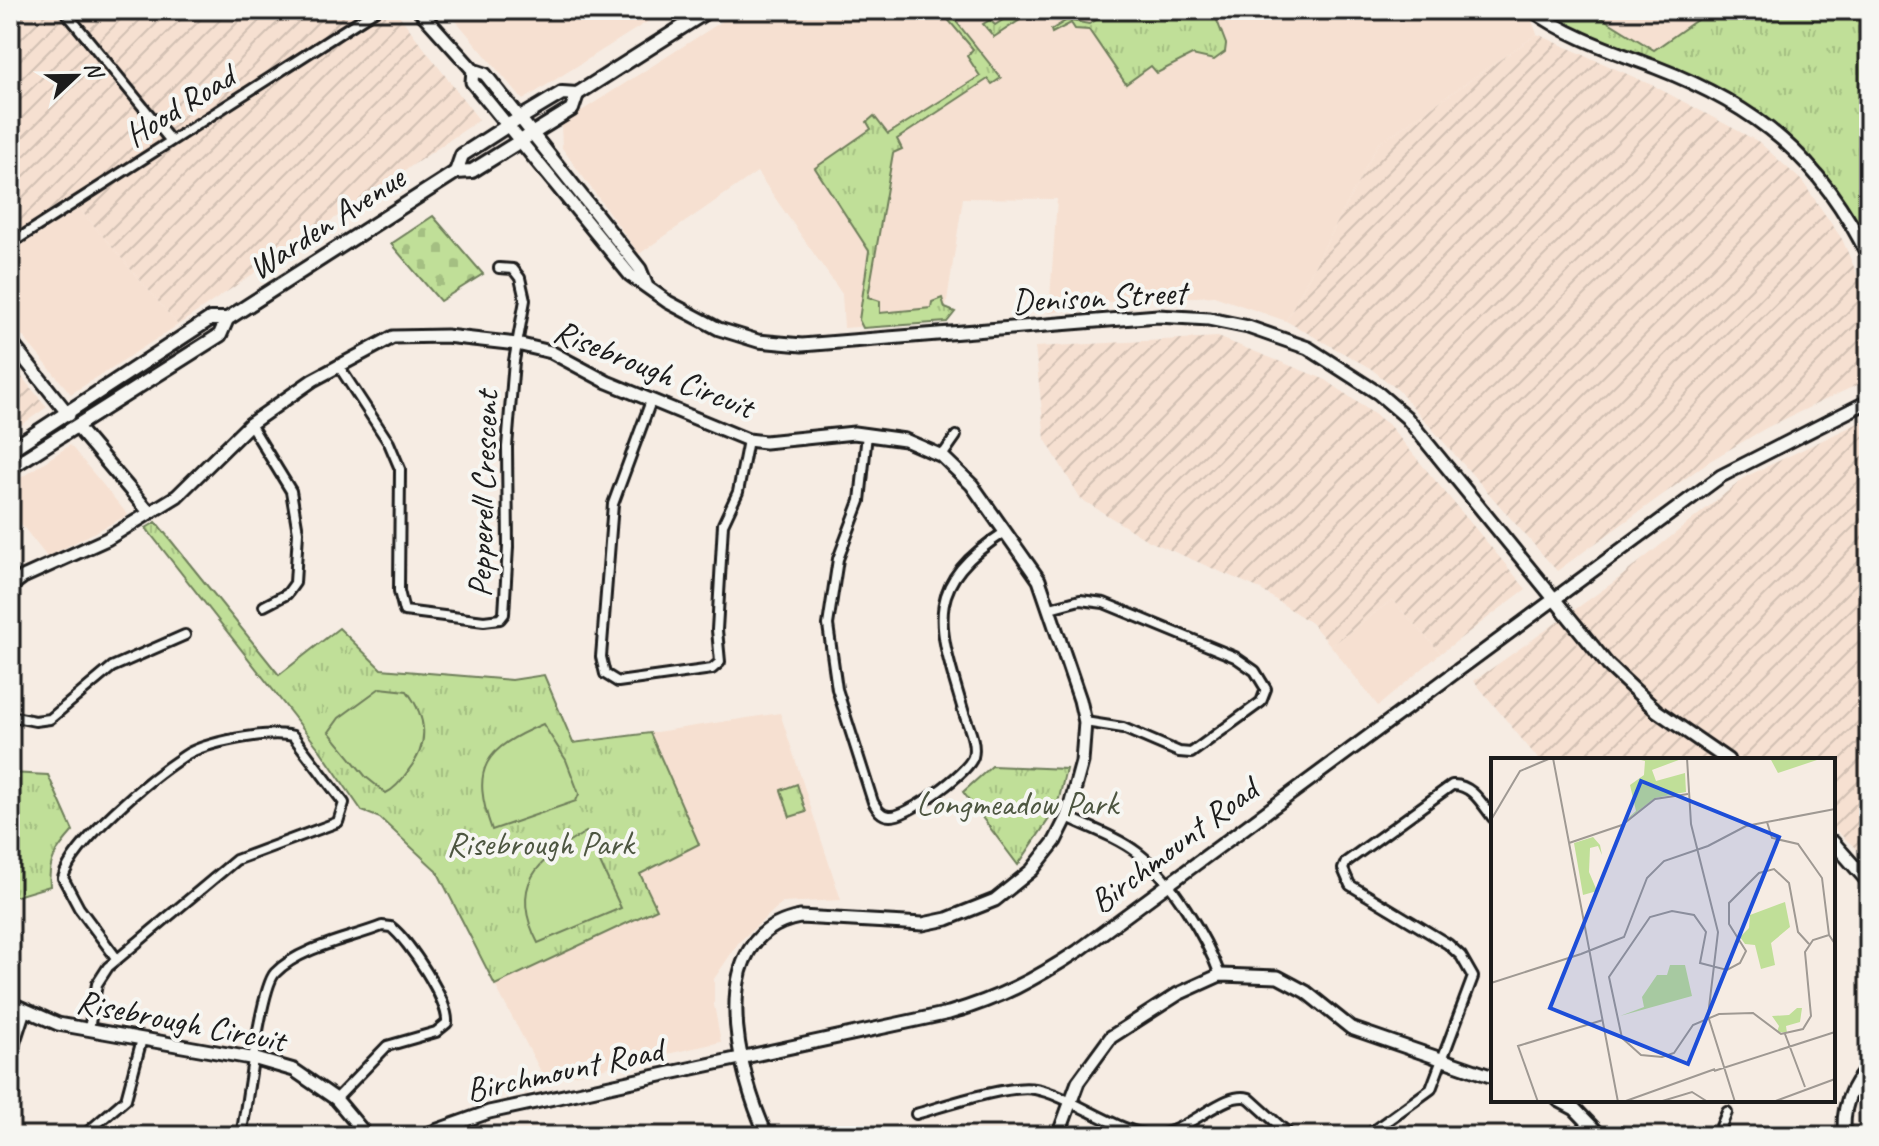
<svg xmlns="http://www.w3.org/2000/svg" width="1879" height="1146" font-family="Caveat,sans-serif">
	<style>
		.built { fill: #f6e0d1 }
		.industrial { fill: url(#industrial-furrows) }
		.grass { fill: url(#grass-tufts); stroke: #6e7e5a; stroke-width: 2 }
		.cemetery { fill: url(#cemetery-stones); stroke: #6e7e5a; stroke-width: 2 }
		.pitch { fill: #c0df98; stroke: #6e7e5a; stroke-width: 2 }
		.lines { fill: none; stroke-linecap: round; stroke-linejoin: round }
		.street-casing { stroke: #1c1c1c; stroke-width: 14 }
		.secondary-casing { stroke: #1c1c1c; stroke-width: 17 }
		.primary-casing { stroke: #1c1c1c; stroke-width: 18 }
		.street { stroke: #f6f6f2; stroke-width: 8 }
		.secondary { stroke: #f6f6f2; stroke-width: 11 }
		.primary { stroke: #f6f6f2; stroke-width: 12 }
		.labels { text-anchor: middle; stroke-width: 8; stroke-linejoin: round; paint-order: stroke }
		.street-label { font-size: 34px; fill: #1c1c1c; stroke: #f6f6f2 }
		.park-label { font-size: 34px; fill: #4d5641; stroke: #f6f6f2 }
		.inset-road { fill: none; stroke: #9f9993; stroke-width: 2 }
		.view { fill: #1d4ed8; fill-opacity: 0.15; stroke: #1d4ed8; stroke-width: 4 }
		.inset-edge { fill: none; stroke: #1c1c1c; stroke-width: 4 }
	</style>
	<defs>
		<pattern id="industrial-furrows" width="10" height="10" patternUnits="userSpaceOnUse" patternTransform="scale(2)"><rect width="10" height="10" fill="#f6e0d1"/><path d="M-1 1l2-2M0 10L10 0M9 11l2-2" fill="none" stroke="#d2c0b3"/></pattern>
		<pattern id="grass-tufts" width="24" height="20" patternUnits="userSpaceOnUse" patternTransform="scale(2)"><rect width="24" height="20" fill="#c0df98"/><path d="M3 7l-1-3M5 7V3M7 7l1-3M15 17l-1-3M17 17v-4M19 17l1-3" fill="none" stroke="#a4bf82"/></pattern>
		<pattern id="cemetery-stones" width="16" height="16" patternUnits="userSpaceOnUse" patternTransform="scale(2)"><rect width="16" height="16" fill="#c0df98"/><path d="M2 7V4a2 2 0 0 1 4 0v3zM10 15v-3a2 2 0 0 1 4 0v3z" fill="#a4bf82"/></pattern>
	</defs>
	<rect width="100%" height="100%" fill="#f6ece3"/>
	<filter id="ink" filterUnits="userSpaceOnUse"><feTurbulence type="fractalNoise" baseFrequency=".0125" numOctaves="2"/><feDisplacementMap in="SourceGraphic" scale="16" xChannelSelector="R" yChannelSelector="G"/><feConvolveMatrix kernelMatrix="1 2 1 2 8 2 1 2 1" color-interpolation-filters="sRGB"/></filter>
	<g filter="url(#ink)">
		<!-- built -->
		<g class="built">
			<path d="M447,10H666L523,100Z"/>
			<path d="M740,10H1528L1537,34L1378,144L1286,321L1214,296L1118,301L1049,313L1057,199L963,198L944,320L844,328L842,294L757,172L639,254L562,148L561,124Z"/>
			<path d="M1589,10H1711L1654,51Z"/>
			<path d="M79,208L178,325L71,394L10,321V254Z"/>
			<path d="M70,445L128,515L47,557L10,510V485Z"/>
			<path d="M1392,600L1441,653L1378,706L1331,646Z"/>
			<path d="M780,713L841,900L782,903L739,942L714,979V1005L721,1042L546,1081L495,985L656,909L640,874L698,844L650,733Z"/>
		</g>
		<!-- industrial -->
		<g class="industrial">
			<path d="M10,10H395L479,120L178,325L79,208L10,254Z"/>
			<path d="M1537,34L1654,86L1759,142L1802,181L1842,239L1869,302V379L1766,428L1708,462L1557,571L1398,390L1370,368L1286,321L1378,144Z"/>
			<path d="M1218,337L1326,380L1388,424L1526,589L1441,653L1392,600L1331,646L1311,623L1258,588L1147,540L1081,499L1045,439L1035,347Z"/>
			<path d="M10,363L47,407L10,433Z"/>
			<path d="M1869,418V860L1833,828V760H1539L1474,681L1618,579L1747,476Z"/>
		</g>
		<!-- grass -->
		<g class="grass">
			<path d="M940,10H947L1001,78L992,84L988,79L897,139L902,149L893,153L868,297L880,301V313L931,308L932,302L942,298L945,308L955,312L947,322L863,328L859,320L869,251L815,168L871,129L867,122L874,116L888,134L980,76L967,56L973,49Z"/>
			<path d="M1018,10H1035L994,37L983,24L990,20L995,25Z"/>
			<path d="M1114,10H1213L1226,44L1225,52L1214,60L1192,55L1157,73L1151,66L1126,84L1089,30L1075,29L1071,23L1052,33L1051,30L1067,20L1089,24Z"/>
			<path d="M1542,10H1589L1654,50L1711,10H1869V245C1797,101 1700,83 1564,24Z"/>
			<path d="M156,522L279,675L339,628L381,669L512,680L544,675L573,743L650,733L699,844L640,874L657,909L495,985L437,871L380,818L362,811L320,750L146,528Z"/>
			<path d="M992,766L1066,769L1057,807L1018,865L963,792Z"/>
			<path d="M10,773L48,775L73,831C57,849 47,861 50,886L10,898Z"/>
			<path d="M797,784L806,812L790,817L781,790Z"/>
		</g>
		<!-- cemetery -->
		<path class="cemetery" d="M433,216L483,274L440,301L391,244Z"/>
		<!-- pitch -->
		<g class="pitch">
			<path d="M380,688L407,691C427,718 430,744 408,771C402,780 395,789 386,793L366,777L329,732L339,718Z"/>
			<path d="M543,724L566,760L579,794L576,801L492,830C470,768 484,749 543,724Z"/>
			<path d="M586,832L621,908L538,943C508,885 537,860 586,832Z"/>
		</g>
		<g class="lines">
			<!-- street casing -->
			<g class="street-casing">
				<g id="street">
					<path d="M64,10L170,140"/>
					<path d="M10,244L376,10"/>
					<path d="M338,365L389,443L400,469L399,591L404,611L484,621L500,619L504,614L508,547L507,447L514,361L525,300L520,278L513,269L499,268"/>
					<path d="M651,401L613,504L601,657L605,674L618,682L712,669L720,662L717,630L723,524L738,492L748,440"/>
					<path d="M250,424L291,491L298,532L295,583L287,594L264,606"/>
					<path d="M867,434L860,501L838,559L828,625L837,689L873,802C877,809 881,816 890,816C907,817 968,773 973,757C977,741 967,725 963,710C938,625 921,586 1005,532"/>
					<path d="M942,456L956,436"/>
					<path d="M1050,608L1080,600L1104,603L1235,657L1255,671L1266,689L1261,702L1191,753L1179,752L1123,728L1085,722"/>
					<path d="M10,716L35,721L50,719L112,667L185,635"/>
					<path d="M1067,817C1089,827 1119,838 1138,853C1171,878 1206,937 1220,975"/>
					<path d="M89,1029L97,984L108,967L236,860L338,822L344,803L293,736C269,730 205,742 184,756C152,777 73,842 63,878L79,908L117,959"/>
					<path d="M10,1058L25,1012"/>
					<path d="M916,1114C944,1106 1008,1084 1035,1089C1070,1095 1122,1136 1155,1135C1188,1133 1224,1090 1249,1098L1291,1136"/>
					<path d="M83,1136L126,1099L142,1039"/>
					<path d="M241,1136C247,1107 260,989 275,973C300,947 349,939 382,926L391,927C409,941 449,1001 447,1023L436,1032L387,1046L336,1099"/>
					<path d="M1366,1136L1431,1089L1473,977L1461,956L1448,944L1350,885L1343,869L1346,862L1452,785C1472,784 1482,804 1493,818"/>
					<path d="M1717,1136L1727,1112"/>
				</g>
			</g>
			<!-- secondary casing -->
			<g class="secondary-casing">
				<g id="secondary">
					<path d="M419,10L473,70L485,74L640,269L646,284"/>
					<path d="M1532,10C1569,37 1613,51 1655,67C1757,106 1821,158 1869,258"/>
					<path d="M473,70L472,82L630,275L668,302L719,329L758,341L802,345L1158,316L1209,319L1248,327L1308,348L1378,393L1406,417L1608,665L1657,711L1728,760"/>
					<path d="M10,341L69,415"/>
					<path d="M77,427L149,512"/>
					<path d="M10,587L23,577L107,539L177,496L250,424L313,380L393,337L446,336L517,344L551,352L607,382L748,440L765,442L854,433L905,440L942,456L972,485L1039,580L1080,700L1085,722L1082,762L1067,817L1055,841L1032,870L995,900L947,919L923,924L800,917C702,935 738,1074 767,1136"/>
					<path d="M1833,842L1869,883"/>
					<path d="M10,1003L58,1024L256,1059L294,1070L336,1099L367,1136"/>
					<path d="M1558,1100L1575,1109L1601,1136"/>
					<path d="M421,1136L489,1112L949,1013C1000,998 1034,980 1078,951L1721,476L1869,401"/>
					<path d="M1058,1136L1078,1082L1111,1037L1178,994L1220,975L1278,977L1306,992L1351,1028L1493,1077"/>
					<path d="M1845,1136C1841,1112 1850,1084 1869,1068"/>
				</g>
			</g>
			<!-- primary casing -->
			<g class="primary-casing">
				<g id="primary">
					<path d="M456,172L462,155L507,126L562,93L577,94L709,10"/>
					<path d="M10,450L210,319H227"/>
					<path d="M10,468L220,335L227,319L456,172L472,171L572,109L577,94"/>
				</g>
			</g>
			<!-- street -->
			<use href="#street" class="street"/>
			<!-- secondary -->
			<use href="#secondary" class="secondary"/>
			<!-- primary -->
			<use href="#primary" class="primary"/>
		</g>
	</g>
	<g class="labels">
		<!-- street labels -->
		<g class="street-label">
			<text transform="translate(179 105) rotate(-32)" y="12">Hood Road</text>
			<text transform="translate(326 222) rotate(-33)" y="12">Warden Avenue</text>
			<text transform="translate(1099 296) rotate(-3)" y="12">Denison Street</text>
			<text transform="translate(654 368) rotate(22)" y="12">Risebrough Circuit</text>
			<text transform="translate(482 494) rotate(-88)" y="12">Pepperell Crescent</text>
			<text transform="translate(1173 845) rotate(-37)" y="12">Birchmount Road</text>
			<text transform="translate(181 1020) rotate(11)" y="12">Risebrough Circuit</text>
			<text transform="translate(564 1069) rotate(-12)" y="12">Birchmount Road</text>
		</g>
		<!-- park labels -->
		<g class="park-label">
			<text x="1017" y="815">Longmeadow Park</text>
			<text x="540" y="855">Risebrough Park</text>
		</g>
	</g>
	<!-- overview -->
	<g transform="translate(1491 758)">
		<rect width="344" height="344" fill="#f6ece3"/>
		<path d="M142,0H193L161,12L165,23L194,15L195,34L164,40L129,67L145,53L139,27L153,17L154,3ZM279,0H332L287,15ZM102,79L109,87L111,97L107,88L99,90L98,114L106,133L92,137L83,85ZM294,144L299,169L280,185L284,207L270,211L264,187L254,186L249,179L258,170L259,157ZM179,207H194L201,238L129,258L153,249L151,239L166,217H176ZM306,250H311L309,264L295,268L296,275L286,274L288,268L281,258L298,257Z" fill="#c0df98"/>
		<path class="inset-road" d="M62,0L127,344M196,0L200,66L227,174L217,258L244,344M0,62L29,13L60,0M276,64L281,80L307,86L331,120L338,177L344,186M78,85L131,67L164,41L197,36M318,186L307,174L298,125L283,111L268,115L238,145V166L255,193L249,205L236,212L209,205L215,174L203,157L181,153L159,159L118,219L131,280L150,297L171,299L183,295L202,267L228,256L262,255L290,276L312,271L320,258L314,194L322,182L338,177M90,196L133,179L156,120L173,103L217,88L255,68L344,51M0,225L90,196M294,276L314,329M223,313L344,274M47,344L27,288L112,262M132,344L224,311M168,344L201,334L217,344M282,344L344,321"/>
		<path class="view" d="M150,23L288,79L197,306L59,250Z"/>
		<rect width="344" height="344" class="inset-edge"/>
	</g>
	<!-- margin -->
	<rect width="1879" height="1146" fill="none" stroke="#f6f6f2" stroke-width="40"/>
	<rect x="20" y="20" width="1839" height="1106" fill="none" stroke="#1c1c1c" stroke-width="3" filter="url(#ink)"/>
	<!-- north arrow -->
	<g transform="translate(76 76) rotate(68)" stroke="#f6f6f2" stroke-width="6" paint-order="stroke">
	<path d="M0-6L14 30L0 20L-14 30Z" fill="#1c1c1c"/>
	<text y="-12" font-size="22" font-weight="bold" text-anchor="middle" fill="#1c1c1c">N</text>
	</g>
</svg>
